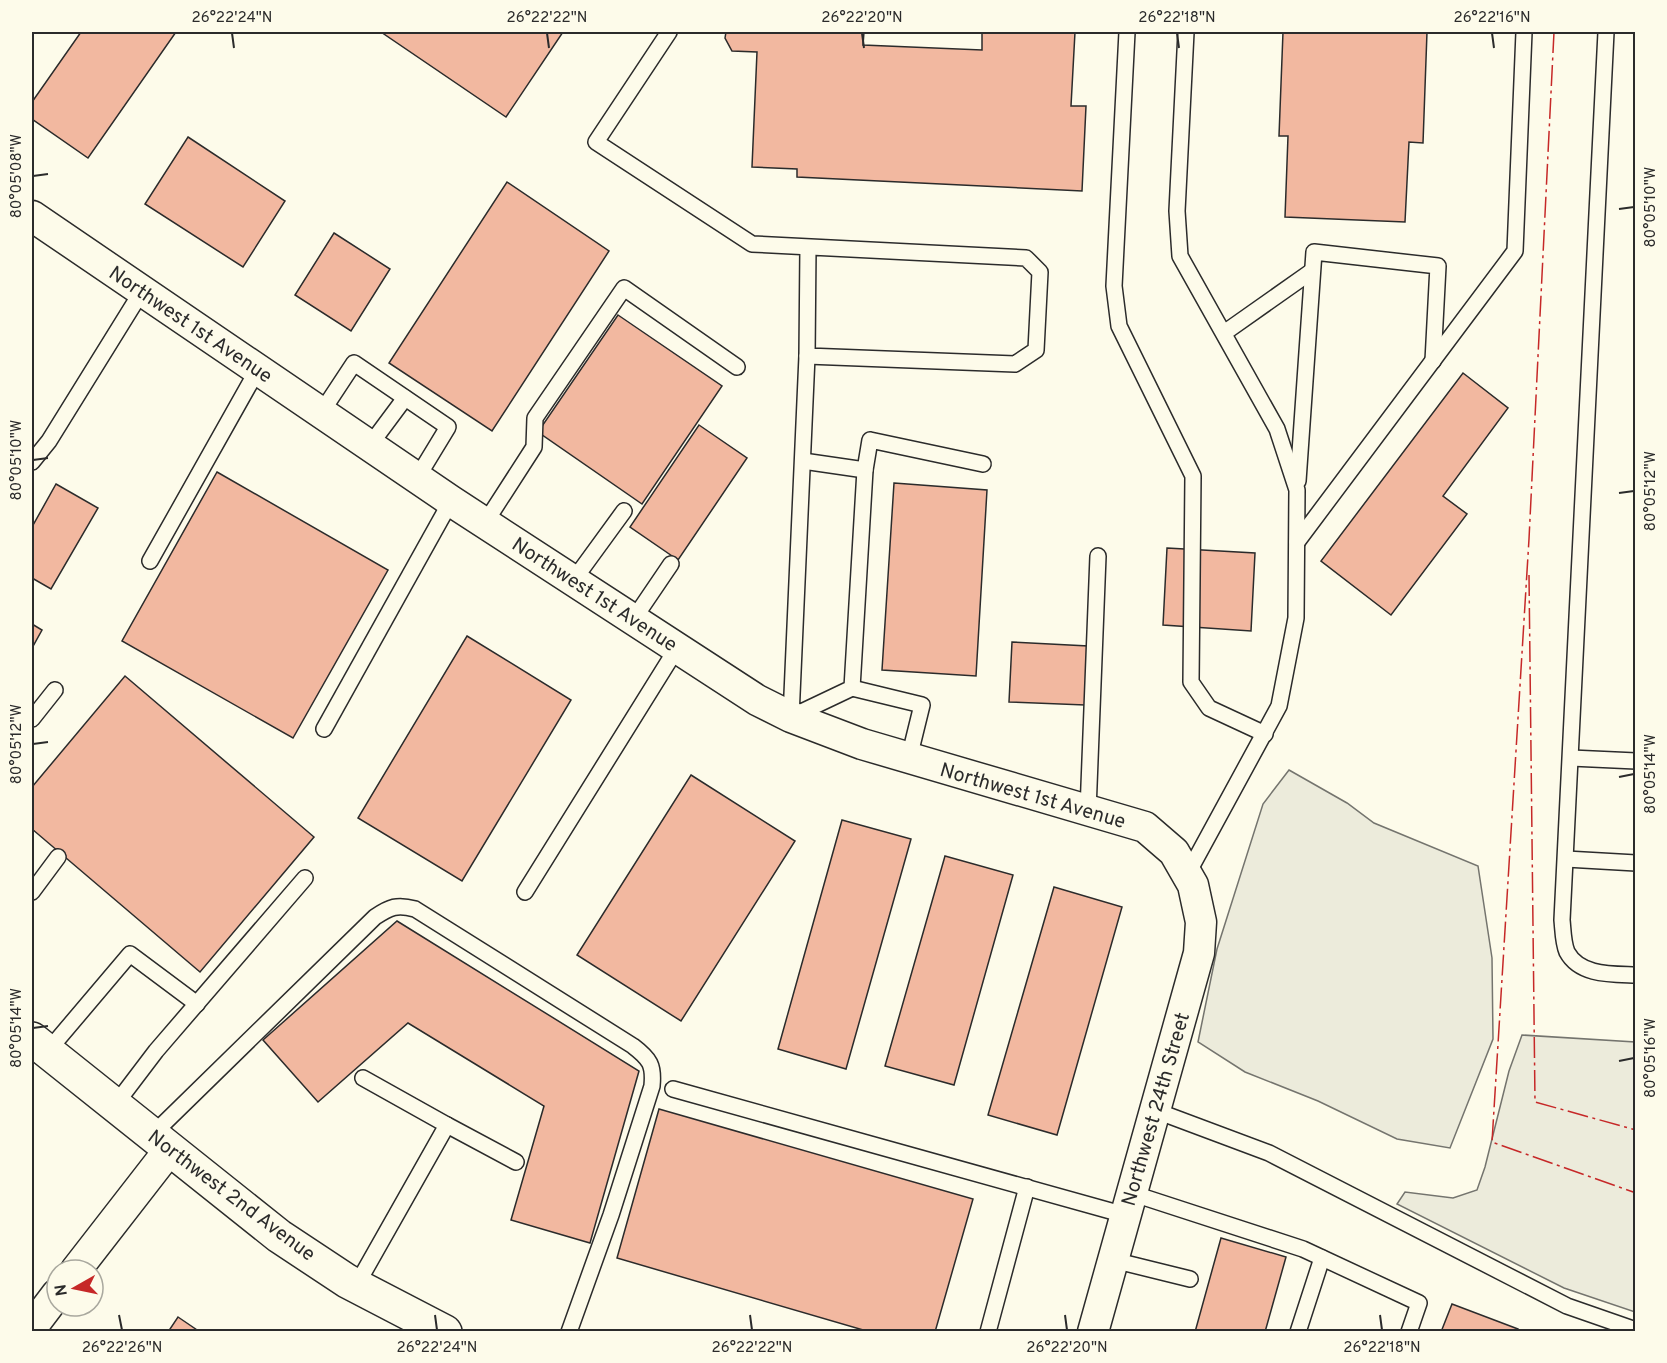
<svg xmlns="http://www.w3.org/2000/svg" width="1667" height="1363" font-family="Overpass,sans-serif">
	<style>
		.green { fill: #ecebdb; stroke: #74746e; stroke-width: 1.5 }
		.building { fill: #f2b8a0; stroke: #2b2b2b; stroke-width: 1.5 }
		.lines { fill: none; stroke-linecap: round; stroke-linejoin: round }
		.service-casing { stroke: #2b2b2b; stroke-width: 18 }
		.minor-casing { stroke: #2b2b2b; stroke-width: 33 }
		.tertiary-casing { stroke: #2b2b2b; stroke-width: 36 }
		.service { stroke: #fdfbea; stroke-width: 15 }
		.minor { stroke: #fdfbea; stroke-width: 30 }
		.tertiary { stroke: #fdfbea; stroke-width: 33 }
		.power { stroke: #c62828; stroke-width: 1.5; stroke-dasharray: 21 4.5 3 4.5; stroke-linecap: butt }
		.ticks { fill: none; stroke: #2b2b2b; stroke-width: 2 }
		.labels { text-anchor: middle; stroke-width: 4.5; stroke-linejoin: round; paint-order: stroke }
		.street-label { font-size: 20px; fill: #2b2b2b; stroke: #fdfbea }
		.neatline { fill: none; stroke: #2b2b2b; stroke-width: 2 }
		.ticks-label { font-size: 15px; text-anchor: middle; fill: #2b2b2b }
	</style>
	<rect width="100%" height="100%" fill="#fdfbea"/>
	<!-- green -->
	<g class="green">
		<path d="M1289,770L1347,803L1374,823L1478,866L1492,958L1493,1039L1450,1148L1397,1139L1318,1101L1245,1072L1198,1042L1217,949L1263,804Z"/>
		<path d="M1522,1035L1635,1042V1312L1564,1288L1397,1204L1405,1192L1453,1198L1477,1190L1485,1167L1509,1071Z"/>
	</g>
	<!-- building -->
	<g class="building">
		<path d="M81,32H176L88,158L32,119V102Z"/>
		<path d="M381,32H563L506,117Z"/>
		<path d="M726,32H864L863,45L982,50V32H1075L1071,106H1086L1082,191L797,177V169L752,167L757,52L732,51L725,38Z"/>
		<path d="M1283,32H1427L1423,143L1409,142L1405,222L1285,217L1288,136H1279Z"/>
		<path d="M188,137L285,201L243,267L145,204Z"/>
		<path d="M507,182L609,251L492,431L389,363Z"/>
		<path d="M334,233L390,269L351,331L295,295Z"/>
		<path d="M618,315L722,386L642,504L538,432Z"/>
		<path d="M1463,373L1508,408L1443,496L1467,514L1391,615L1321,561Z"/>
		<path d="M699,425L747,458L678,560L630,527Z"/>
		<path d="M217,472L388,570L293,738L122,641Z"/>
		<path d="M894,483L987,490L976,676L882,670Z"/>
		<path d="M56,484L98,508L51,589L32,578V527Z"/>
		<path d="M1167,548L1255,553L1251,631L1163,625Z"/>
		<path d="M32,624L42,630L32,648Z"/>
		<path d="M467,636L571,700L462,881L358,818Z"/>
		<path d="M1012,642L1088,646L1085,705L1009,702Z"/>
		<path d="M125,676L314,837L200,972L32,829V787Z"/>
		<path d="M691,775L795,841L681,1021L577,955Z"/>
		<path d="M842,820L911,839L846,1069L778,1049Z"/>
		<path d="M945,856L1013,875L954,1085L885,1066Z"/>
		<path d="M1054,887L1122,907L1057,1135L988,1115Z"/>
		<path d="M397,921L639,1071L590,1243L511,1220L544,1106L408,1023L318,1102L263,1040Z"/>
		<path d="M659,1109L973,1199L935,1332H870L617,1258Z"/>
		<path d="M1221,1238L1286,1257L1265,1332H1195Z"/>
		<path d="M1452,1304L1518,1329L1517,1332H1441Z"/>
		<path d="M178,1317L200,1332H168Z"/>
	</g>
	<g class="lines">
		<!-- service casing -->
		<g class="service-casing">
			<g id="service">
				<path d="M669,32L596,142L752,244L1026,258L1040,272L1036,350L1015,364L807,356L808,247"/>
				<path d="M1127,32L1114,286L1119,326L1193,476L1191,682L1209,708L1265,734"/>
				<path d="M1186,32L1177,211L1180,256L1277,429L1297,490L1296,618L1279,706L1187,875"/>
				<path d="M1606,32L1562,920C1563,929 1563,943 1567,952C1580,976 1612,974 1636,975"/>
				<path d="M1224,333L1312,271"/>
				<path d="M807,356L791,717L852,688L865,470"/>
				<path d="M321,413L354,363L448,427L417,478"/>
				<path d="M370,445L405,398"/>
				<path d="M803,461L865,470L870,440L983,464"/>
				<path d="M32,462L49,441L142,291"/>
				<path d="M1298,481L1314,252L1438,266L1433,361"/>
				<path d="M485,523L534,447L535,418L624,288L737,367"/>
				<path d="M1297,542L1515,251L1524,32"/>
				<path d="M150,561L258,369"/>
				<path d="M573,581L624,511"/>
				<path d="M633,620L671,564"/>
				<path d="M852,688L922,705L909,758"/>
				<path d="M32,719L55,690"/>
				<path d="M324,729L451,501"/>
				<path d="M1571,758L1636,761"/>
				<path d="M1088,811L1098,556"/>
				<path d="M1566,859L1636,863"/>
				<path d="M32,892L58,857"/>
				<path d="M525,892L677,648"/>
				<path d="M47,1052L130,954L197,1004"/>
				<path d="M673,1089L1125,1215"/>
				<path d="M115,1105L156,1051L305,878"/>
				<path d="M1154,1110L1269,1153L1567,1306L1636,1330"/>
				<path d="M447,1125L516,1162"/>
				<path d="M152,1135L375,917C390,907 397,904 415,909L633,1046C650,1059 654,1065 652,1086L611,1215L569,1332"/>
				<path d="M1131,1193L1303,1249L1419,1303L1409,1332"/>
				<path d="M1113,1260L1190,1279"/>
				<path d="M356,1286L447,1125L363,1078"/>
				<path d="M988,1332L1027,1187"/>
				<path d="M1298,1332L1322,1258"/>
			</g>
		</g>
		<!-- minor casing -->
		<g class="minor-casing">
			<g id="minor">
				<path d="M32,216L451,501L757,700L791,717L862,744L1145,827L1174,852L1193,885L1201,922L1199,953L1093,1332"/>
				<path d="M76,1270L170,1149"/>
				<path d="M32,1327L57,1294"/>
			</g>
		</g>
		<!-- tertiary casing -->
		<g class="tertiary-casing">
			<path id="tertiary" d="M32,1039L279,1236L347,1281L445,1332"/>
		</g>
		<!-- service -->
		<use href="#service" class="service"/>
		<!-- minor -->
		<use href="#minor" class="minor"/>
		<!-- tertiary -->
		<use href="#tertiary" class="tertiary"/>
		<!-- power -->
		<g class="power">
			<path d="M1554,32L1529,539L1492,1142L1636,1193"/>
			<path d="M1529,575L1535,1102L1636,1130"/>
		</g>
	</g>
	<!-- ticks -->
	<path class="ticks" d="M232,33L234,48M547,33L549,48M862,33L864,48M1177,33L1179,48M1492,33L1494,48M33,176L48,174M1619,209L1634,207M33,460L48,458M1619,493L1634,491M33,744L48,742M1619,777L1634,774M33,1028L48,1026M1619,1061L1634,1058M119,1315L122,1330M435,1315L437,1330M750,1315L752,1330M1065,1315L1067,1330M1380,1315L1382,1330"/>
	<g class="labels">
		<!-- street labels -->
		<g class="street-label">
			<text transform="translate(191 324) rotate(34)" y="7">Northwest 1st Avenue</text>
			<text transform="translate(595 594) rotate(33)" y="7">Northwest 1st Avenue</text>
			<text transform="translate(1033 795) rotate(16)" y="7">Northwest 1st Avenue</text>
			<text transform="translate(1155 1109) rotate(-74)" y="7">Northwest 24th Street</text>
			<text transform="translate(232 1195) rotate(37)" y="7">Northwest 2nd Avenue</text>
		</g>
	</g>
	<!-- border -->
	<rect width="1667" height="1363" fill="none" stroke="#fdfbea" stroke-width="66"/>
	<!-- north arrow -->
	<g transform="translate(75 1288) rotate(261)"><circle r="28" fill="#fdfbea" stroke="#a9a89e" stroke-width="1.5"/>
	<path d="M0-4.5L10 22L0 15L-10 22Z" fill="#c62828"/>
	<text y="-9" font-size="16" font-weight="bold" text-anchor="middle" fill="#2b2b2b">N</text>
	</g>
	<rect x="33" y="33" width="1601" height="1297" class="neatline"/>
	<g class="ticks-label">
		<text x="232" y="22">26°22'24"N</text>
		<text x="547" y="22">26°22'22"N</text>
		<text x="862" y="22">26°22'20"N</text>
		<text x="1177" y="22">26°22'18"N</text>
		<text x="1492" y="22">26°22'16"N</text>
		<text transform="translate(16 176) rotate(-90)" y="5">80°05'08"W</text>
		<text transform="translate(1650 207) rotate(-90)" y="5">80°05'10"W</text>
		<text transform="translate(16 460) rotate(-90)" y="5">80°05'10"W</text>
		<text transform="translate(1650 491) rotate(-90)" y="5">80°05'12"W</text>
		<text transform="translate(16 744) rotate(-90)" y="5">80°05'12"W</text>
		<text transform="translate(1650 774) rotate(-90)" y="5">80°05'14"W</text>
		<text transform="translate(16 1028) rotate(-90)" y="5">80°05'14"W</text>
		<text transform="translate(1650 1058) rotate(-90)" y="5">80°05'16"W</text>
		<text x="122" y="1352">26°22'26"N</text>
		<text x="437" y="1352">26°22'24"N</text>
		<text x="752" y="1352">26°22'22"N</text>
		<text x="1067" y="1352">26°22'20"N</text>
		<text x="1382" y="1352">26°22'18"N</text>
	</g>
</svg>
